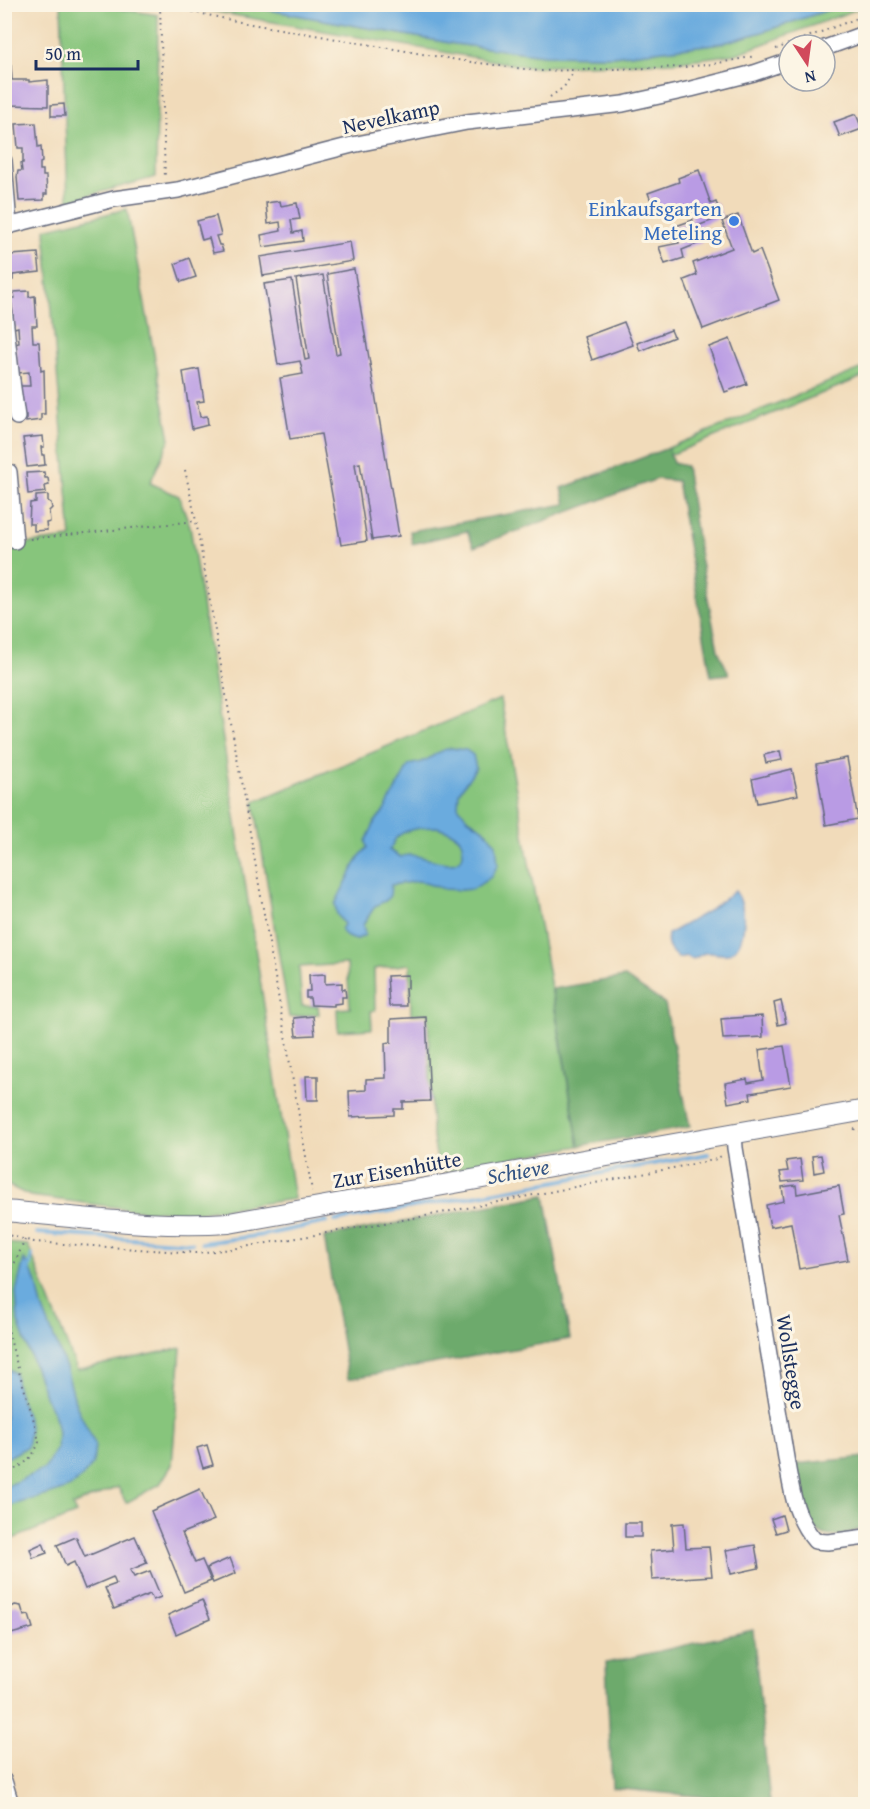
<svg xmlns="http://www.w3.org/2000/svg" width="870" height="1809" font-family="'Gentium Book Plus',serif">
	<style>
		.green { fill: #87c57c; stroke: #517a6d; stroke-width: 1.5 }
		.forest { fill: #6daa6c; stroke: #446c65; stroke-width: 1.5 }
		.water { fill: #6aabde; stroke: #426d9e; stroke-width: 1.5; fill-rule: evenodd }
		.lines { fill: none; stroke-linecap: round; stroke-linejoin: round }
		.stream { stroke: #6aabde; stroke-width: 4 }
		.building { fill: #b99be4 }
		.minor-casing { stroke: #666b7e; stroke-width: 18 }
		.tertiary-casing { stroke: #666b7e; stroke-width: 22 }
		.path { stroke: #666b7e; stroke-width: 2; stroke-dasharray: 1.5 4.5; stroke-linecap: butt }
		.minor { stroke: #fff; stroke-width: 15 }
		.tertiary { stroke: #fff; stroke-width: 20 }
		.shop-dot { fill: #3f7fe0; stroke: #fcf5e5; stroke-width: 2 }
		.labels { text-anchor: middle; stroke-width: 6; stroke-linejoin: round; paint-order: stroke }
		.street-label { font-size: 21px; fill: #1b2f5e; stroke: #fcf5e5 }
		.shop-label { font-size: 21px; fill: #366cbe; stroke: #fcf5e5; text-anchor: end }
		.water-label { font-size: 22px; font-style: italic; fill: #335484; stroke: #fcf5e5 }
	</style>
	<rect width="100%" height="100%" fill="#fcf5e5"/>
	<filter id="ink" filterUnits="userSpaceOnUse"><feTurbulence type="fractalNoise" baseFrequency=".0167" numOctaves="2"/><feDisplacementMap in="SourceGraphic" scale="12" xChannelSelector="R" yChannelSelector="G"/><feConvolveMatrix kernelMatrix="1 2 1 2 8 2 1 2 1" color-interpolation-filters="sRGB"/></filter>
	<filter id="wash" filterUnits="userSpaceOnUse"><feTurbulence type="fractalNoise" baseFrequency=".008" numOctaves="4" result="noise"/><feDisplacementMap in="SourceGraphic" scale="24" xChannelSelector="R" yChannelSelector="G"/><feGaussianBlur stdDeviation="1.35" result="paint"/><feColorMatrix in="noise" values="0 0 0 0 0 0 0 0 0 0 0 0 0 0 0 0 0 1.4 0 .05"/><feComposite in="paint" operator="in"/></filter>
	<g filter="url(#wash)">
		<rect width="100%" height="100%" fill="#f1dbba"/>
		<!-- green -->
		<g class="green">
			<path d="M61,5H94L158,15L156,177L68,201Z"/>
			<path d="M176,5H242L455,44L544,55L612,56L723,43L762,32L843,5H865L866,6L736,54L674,62L528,67Z"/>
			<path d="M127,209L170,439L150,483L179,496L190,526L294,1199L199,1212L145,1211L30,1196L5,1184V546L71,538L45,229Z"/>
			<path d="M865,367V376L670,455L668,448Z"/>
			<path d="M500,699L579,1146L439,1172L432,1132L428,1014H411L410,964L374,969L375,1010L371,1011L372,1029L338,1031L337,1009L350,1008L347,964L299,967L302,1006H318L319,1014L289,1017L254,802Z"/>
			<path d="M5,1243L28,1245L77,1370L181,1348L172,1465L160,1484L126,1503L118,1487L72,1506L76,1514L5,1542Z"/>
		</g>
		<!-- forest -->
		<g class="forest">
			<path d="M668,448L673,463L686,466L700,557L718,650L729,674L711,676L677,481L657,479L474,547L467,531L412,544L410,531L566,504L562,488Z"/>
			<path d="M625,977L665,1004L690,1127L579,1146L552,989Z"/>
			<path d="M545,1195L570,1339L348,1379L324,1237Z"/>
			<path d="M865,1457V1527C856,1531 845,1536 834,1536C801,1536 800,1487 796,1464Z"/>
			<path d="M753,1630L770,1803L612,1788L606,1663Z"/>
		</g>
		<!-- water -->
		<g class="water">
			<path d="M242,5H843L762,32L723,43L612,56L544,55L455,44Z"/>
			<path d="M451,748L466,750L473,755L476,768L459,792L458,806L467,818L484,829L496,844L498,865L491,877L473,889L460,890L444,889L419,881L391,885L390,895L387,900L375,906L363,925L365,935L356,940L347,937L341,930L344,924L337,914L335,904L359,857L367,848L366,841L375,822L384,811L409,765C414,763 419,764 424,761C436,756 435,751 451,748ZM437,827C445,830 458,833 461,841C463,845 463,851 463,855C458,873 422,855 410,855C408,855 402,856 401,857L389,850C392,847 394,840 397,837C407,828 425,827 437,827Z"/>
			<path d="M735,891C746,905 748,938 733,951C726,958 714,951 705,953C700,954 697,958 692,959L686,956L678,958C669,950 666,946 668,934L705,913Z"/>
			<path d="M24,1259L36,1280L42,1307L66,1368L76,1405L95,1444L93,1464L83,1476L70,1487L54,1493L5,1507V1487L44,1469L57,1448L58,1433L55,1416L46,1398L18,1322L16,1292Z"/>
			<path d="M5,1368L15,1373L17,1387L30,1428L27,1447L5,1459Z"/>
		</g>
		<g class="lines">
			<!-- stream -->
			<g class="stream">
				<path d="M335,1221L708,1154"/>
				<path d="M37,1233L192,1243"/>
				<path d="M202,1243L263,1235L327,1222"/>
				<path d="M28,1272L32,1255"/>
			</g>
		</g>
		<g id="blocks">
			<!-- building -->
			<g class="building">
				<path d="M11,65L12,80H29V82L48,80V106L9,105L8,84H4V66Z"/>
				<path d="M64,104L65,116H51V105Z"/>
				<path d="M856,114L862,129L840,137L834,122Z"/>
				<path d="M36,123L38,147L41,146L42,162L40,163V170H43V176H46L47,194H44V200L19,201L17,177L18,171H22L21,163H23V148H18L16,124Z"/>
				<path d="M699,170L711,204L716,202L722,217L697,226L702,242L682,250L684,258L665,264L659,247L679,243L673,227L693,220L688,207L670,213L669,209L656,214L648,193L679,182L678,178Z"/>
				<path d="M280,201L281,206L297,203L300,219L291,220L293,233L302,231L303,241L263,247L261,235L281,231L280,222L268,224L266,203Z"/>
				<path d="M738,215L752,254L760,250L779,300L703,329L684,280L697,275L693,263L732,248L722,221Z"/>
				<path d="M216,216L221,235L216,236L219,245H221L223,251L213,253L209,238L202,240L197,221Z"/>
				<path d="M350,242L353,261L263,276L260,257Z"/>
				<path d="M38,253L40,272L13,275V280H4V261L11,260V255Z"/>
				<path d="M189,258L196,277L181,282L175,264Z"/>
				<path d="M354,269L399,536L372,540L360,463L355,464L367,541L341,545L321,434L290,439L280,378L303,374L300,361L278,365L264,284L292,280L305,360L309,359L296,279L323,275L336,354L340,353L327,274Z"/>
				<path d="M29,291V297L35,296L37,326H32L33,342H39L41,371L44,370L45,414H41V420L26,422V415L22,416L19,386H30L29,372L18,373L15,344L19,343L18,327L14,328L11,298H15L14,292Z"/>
				<path d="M624,322L633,345L592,360L584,337Z"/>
				<path d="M671,330L674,337L640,351L637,343Z"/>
				<path d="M730,339L747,384L725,392L709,347Z"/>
				<path d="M199,369L204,401L197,402L200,417L207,416L208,425L192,429L183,372Z"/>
				<path d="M43,436L44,447H41L42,455H44L45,465L27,467L23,438Z"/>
				<path d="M44,472L45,478H48L49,485L45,486L46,492L28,494L26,473Z"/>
				<path d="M48,495V501L51,503L52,508L49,511L50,522L46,523L47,530L34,531V524H29L30,503L36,502V496Z"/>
				<path d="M780,751L782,760L766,763L764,755Z"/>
				<path d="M847,758L858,819L826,825L816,764Z"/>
				<path d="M792,769L798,795L757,803L752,779Z"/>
				<path d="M325,974V984L342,983V990L345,989L346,997H342V1003L334,1004V1006L311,1005L310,998H306V991H310L309,975Z"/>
				<path d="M408,975V988H405L406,1006H389L387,976Z"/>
				<path d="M781,1001L786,1023L778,1025L774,1003Z"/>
				<path d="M313,1016L315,1035L296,1036L294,1018Z"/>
				<path d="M762,1016L763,1037L723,1039L721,1019Z"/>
				<path d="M426,1017L430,1101L403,1102V1109H394V1115L350,1117L349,1091L366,1090V1079L386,1078L385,1043L391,1042V1019Z"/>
				<path d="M784,1046L791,1086L750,1093L751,1099L728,1103L725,1083L747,1079L748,1083L763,1080L759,1050Z"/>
				<path d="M306,1076H318V1100H307Z"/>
				<path d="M821,1155L824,1171L814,1173L812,1156Z"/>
				<path d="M800,1159L803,1180L782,1182L780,1172L788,1171L786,1161Z"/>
				<path d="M796,1185L797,1194L839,1186L844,1214L839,1215L848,1260L799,1269L791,1223L770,1227L766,1205L784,1201L782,1187Z"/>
				<path d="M207,1445L213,1465L203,1468L197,1448Z"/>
				<path d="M200,1489L214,1520L182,1533L195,1563L202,1560L211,1581L184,1592L151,1511Z"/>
				<path d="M782,1515L786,1530L776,1533L771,1519Z"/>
				<rect x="625" y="1523" width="16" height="14"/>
				<path d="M684,1523L686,1548L709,1547L712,1576L652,1580L650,1551L674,1549L672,1524Z"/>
				<path d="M135,1536L147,1563L130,1570L134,1577L150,1571L161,1597L153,1600L150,1594L114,1609L105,1588L116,1584L113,1577L85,1589L74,1562L66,1566L57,1545L76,1537L85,1557Z"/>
				<path d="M43,1543L47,1553L33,1558L30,1549Z"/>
				<path d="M755,1545L759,1568L731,1574L726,1550Z"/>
				<path d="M230,1558L236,1573L213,1583L207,1568Z"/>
				<path d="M202,1600L210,1619L176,1634L168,1615Z"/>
				<path d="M15,1605L21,1606L24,1616L29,1615L33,1628L11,1634V1631L4,1633V1611Z"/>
			</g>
		</g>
	</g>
	<g filter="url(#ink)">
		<use href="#blocks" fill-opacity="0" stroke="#666b7e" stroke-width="1.5"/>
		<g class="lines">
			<!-- minor casing -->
			<g class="minor-casing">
				<g id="minor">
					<path d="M825,48L866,33"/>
					<path d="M4,161L9,226"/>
					<path d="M4,227L114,199L178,190L352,145L467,122L623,104L691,89L754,73L789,61"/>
					<path d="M4,308L12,381"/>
					<path d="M4,381H12L17,417"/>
					<path d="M4,471L9,472L15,541"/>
					<path d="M734,1134L735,1148L787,1464C792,1492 795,1518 815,1541L828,1542L866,1537"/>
					<path d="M4,1781L11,1804"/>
				</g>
			</g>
			<!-- tertiary casing -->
			<g class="tertiary-casing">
				<path id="tertiary" d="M4,1211C80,1217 154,1228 229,1223L866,1110"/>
			</g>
			<!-- path -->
			<g class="path">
				<path d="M157,4L240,22L457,60L539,71L685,67L713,64L756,56"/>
				<path d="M160,5L165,179"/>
				<path d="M776,49L866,15"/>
				<path d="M550,97L564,87L574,71"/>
				<path d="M185,470L196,521L312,1191"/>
				<path d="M30,539L196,521"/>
				<path d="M854,1129L866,1132"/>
				<path d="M4,1234L34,1242L196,1253L232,1249L420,1217L714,1160L723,1155"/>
				<path d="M4,1474C22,1467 32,1460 39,1442C30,1397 0,1331 6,1288C10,1271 18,1256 25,1240"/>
			</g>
			<!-- minor -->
			<use href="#minor" class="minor"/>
			<!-- tertiary -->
			<use href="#tertiary" class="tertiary"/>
		</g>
	</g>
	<!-- markers -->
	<circle class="shop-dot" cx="734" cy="221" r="6"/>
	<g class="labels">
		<!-- street labels -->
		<g class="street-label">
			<text transform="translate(391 117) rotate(-12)" y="7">Nevelkamp</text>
			<text transform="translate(397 1170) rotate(-10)" y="7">Zur Eisenhütte</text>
			<text transform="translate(791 1362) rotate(81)" y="7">Wollstegge</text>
		</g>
		<!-- shop labels -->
		<g class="shop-label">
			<text x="722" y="216">Einkaufsgarten<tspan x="722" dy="24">Meteling</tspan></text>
		</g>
		<!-- water labels -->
		<g class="water-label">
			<text transform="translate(518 1171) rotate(-10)" y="8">Schieve</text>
		</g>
	</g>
	<!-- margin -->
	<rect width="870" height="1809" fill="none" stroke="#fcf5e5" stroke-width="24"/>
	<!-- north arrow -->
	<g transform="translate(807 63) rotate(167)"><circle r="28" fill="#fcf5e5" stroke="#a2a6af" stroke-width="1.5"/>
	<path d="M0-4.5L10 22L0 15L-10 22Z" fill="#d1495b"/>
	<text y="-9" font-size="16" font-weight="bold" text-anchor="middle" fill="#1b2f5e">N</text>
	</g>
	<!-- scale -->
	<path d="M36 60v9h102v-9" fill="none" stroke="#1b2f5e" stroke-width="3"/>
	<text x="45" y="60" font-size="18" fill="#1b2f5e" stroke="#fcf5e5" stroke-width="4.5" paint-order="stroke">50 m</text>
</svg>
